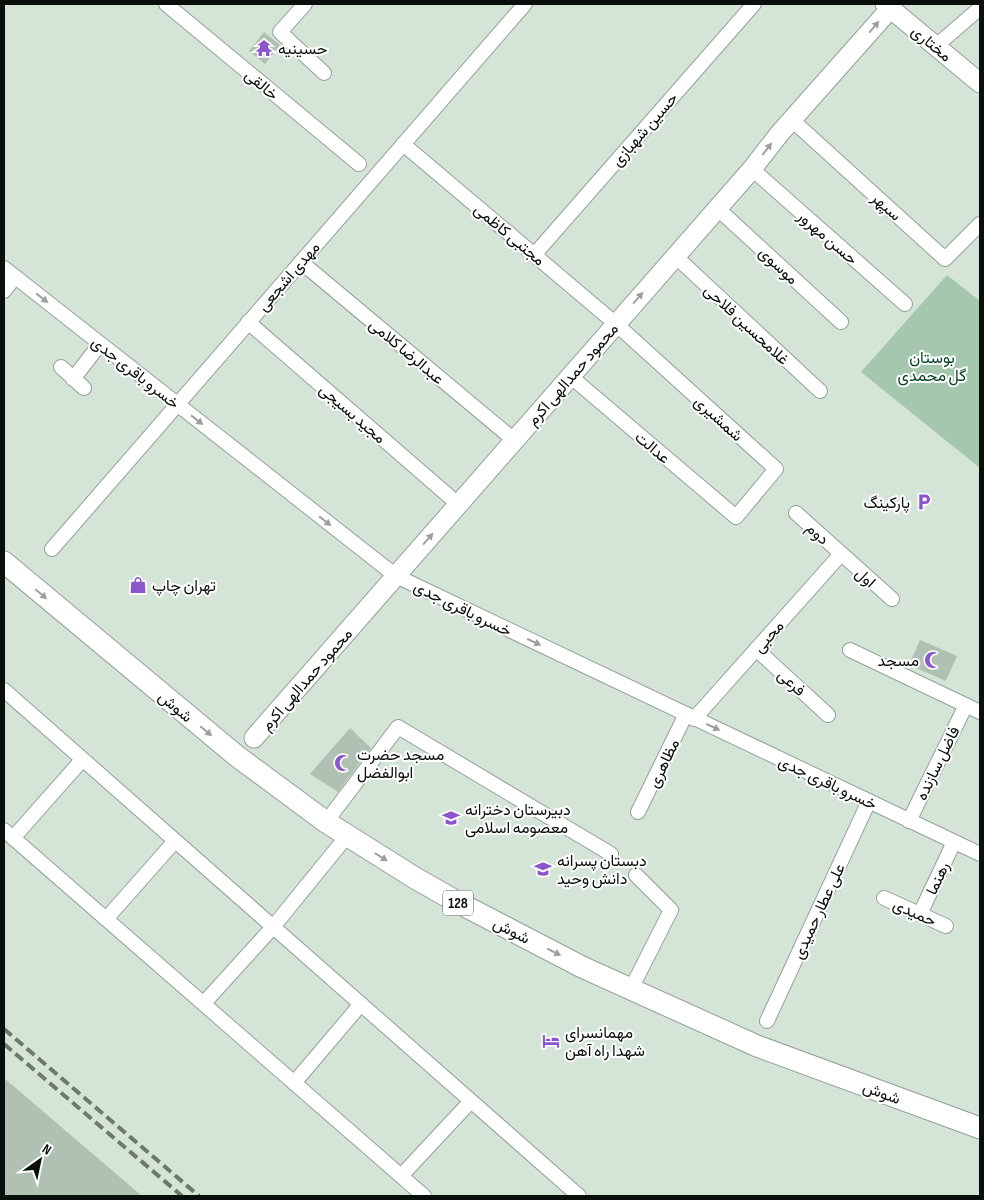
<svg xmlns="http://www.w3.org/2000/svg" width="984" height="1200" font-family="'Sofia Sans Condensed',Vazirmatn,sans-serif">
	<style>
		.green { fill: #a5c7ad }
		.building { fill: #b0c0b3 }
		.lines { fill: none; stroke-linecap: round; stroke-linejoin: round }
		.street-casing { stroke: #92a195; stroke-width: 16 }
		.secondary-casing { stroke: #92a195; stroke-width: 21 }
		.primary-casing { stroke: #92a195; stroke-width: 23 }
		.street { stroke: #fff; stroke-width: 14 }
		.secondary { stroke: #fff; stroke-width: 19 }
		.primary { stroke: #fff; stroke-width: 21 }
		.rail { stroke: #6d786f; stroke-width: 4; stroke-dasharray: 10 5; stroke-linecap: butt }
		.oneway { fill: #9d9f9d }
		.labels { text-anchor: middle; stroke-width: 4; stroke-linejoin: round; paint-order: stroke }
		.shield { fill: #fff; stroke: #535754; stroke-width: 1 }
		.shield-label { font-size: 15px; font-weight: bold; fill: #090f0a }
		.street-label { font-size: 16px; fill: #090f0a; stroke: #fff }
		.poi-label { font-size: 16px; fill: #090f0a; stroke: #fff; text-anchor: start }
		.park-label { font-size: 16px; fill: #044420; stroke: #fff }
	</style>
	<rect width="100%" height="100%" fill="#d4e5d8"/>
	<!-- green -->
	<path class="green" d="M947,275L980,301V468L861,372Z"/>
	<!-- building -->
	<g class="building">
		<path d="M264,32L280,45L265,64L249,51Z"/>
		<path d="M920,640L957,656L946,681L909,665Z"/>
		<path d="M350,728L371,748L338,792L310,774Z"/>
		<path d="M4,1078L142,1196H4Z"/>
	</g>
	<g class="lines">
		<!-- street casing -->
		<g class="street-casing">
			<g id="street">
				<path d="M166,4L359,164"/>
				<path d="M305,4L280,32L324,73"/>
				<path d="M936,46L980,8"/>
				<path d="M792,120L945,259L980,224"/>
				<path d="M403,144L616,324L776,469L736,517L570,376"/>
				<path d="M752,169L905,304"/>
				<path d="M717,208L841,322"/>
				<path d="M534,255L754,4"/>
				<path d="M675,256L820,391"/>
				<path d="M301,262L514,440"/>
				<path d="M4,268L396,576L980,854"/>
				<path d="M4,291L15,277"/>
				<path d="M248,322L458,504"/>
				<path d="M61,367L84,388"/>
				<path d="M73,379L100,344"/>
				<path d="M796,513L892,599"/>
				<path d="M52,549L525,4"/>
				<path d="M756,649L828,715"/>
				<path d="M850,650L980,712"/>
				<path d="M4,690L579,1196"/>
				<path d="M694,719L841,554"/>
				<path d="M638,812L686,714"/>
				<path d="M909,821L966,705"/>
				<path d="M326,822L398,727L611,854"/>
				<path d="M4,830L424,1196"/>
				<path d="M13,838L82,760"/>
				<path d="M884,898L946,926"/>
				<path d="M920,914L954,842"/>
				<path d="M106,919L175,841"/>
				<path d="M631,989L671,910L636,875"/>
				<path d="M204,1003L273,927L347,836"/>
				<path d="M767,1021L869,801"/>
				<path d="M294,1083L361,1004"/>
				<path d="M401,1176L471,1101"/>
			</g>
		</g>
		<!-- secondary casing -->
		<g class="secondary-casing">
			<g id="secondary">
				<path d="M885,4L980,83"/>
				<path d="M254,738L752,169L780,133L890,9"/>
			</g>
		</g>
		<!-- primary casing -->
		<g class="primary-casing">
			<path id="primary" d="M4,562L238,757L326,822L415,878L459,903L582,967L757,1046L980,1128"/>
		</g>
		<!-- street -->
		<use href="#street" class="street"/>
		<!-- secondary -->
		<use href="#secondary" class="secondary"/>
		<!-- primary -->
		<use href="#primary" class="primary"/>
		<!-- rail -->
		<g class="rail">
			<path d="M4,1029L199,1196"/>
			<path d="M4,1044L182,1196"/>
		</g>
	</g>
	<!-- one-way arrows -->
	<defs><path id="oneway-solid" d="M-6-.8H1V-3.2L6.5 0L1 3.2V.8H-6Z" transform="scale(1.25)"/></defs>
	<g class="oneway">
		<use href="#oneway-solid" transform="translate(874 27) rotate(-49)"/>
		<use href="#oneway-solid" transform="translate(767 149) rotate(-52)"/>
		<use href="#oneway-solid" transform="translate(42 298) rotate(38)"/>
		<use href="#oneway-solid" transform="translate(638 298) rotate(-49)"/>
		<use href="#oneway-solid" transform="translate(197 420) rotate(38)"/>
		<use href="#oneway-solid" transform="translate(325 521) rotate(38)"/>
		<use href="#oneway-solid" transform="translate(428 539) rotate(-49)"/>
		<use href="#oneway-solid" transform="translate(41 594) rotate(40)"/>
		<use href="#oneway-solid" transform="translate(534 642) rotate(25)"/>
		<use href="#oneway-solid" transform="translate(713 727) rotate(25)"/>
		<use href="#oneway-solid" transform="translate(206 731) rotate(40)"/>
		<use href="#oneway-solid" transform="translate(381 857) rotate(32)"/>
		<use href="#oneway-solid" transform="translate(554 952) rotate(27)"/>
	</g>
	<!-- icons -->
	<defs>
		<g id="temple-bare" transform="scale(1.35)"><path d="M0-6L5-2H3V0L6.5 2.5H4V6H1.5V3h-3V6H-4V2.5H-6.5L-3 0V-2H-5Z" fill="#8b55cc" stroke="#fff" stroke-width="2.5" paint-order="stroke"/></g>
		<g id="parking-bare" transform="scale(1.35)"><path d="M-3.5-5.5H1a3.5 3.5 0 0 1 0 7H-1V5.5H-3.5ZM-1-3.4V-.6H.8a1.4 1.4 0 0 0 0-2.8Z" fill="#8b55cc" stroke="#fff" stroke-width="2.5" paint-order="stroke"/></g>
		<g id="shop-bare" transform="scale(1.35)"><path d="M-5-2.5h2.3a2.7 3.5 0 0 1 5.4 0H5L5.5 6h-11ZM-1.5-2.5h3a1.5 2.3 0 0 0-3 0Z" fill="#8b55cc" stroke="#fff" stroke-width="2.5" paint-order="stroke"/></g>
		<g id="mosque-bare" transform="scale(1.35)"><path d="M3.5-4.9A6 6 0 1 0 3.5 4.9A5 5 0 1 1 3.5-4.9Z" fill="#8b55cc" stroke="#fff" stroke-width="2.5" paint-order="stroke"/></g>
		<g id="school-bare" transform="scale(1.35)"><path d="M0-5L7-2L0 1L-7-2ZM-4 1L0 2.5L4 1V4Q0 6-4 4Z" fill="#8b55cc" stroke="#fff" stroke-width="2.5" paint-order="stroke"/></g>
		<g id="hotel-bare" transform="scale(1.35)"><path d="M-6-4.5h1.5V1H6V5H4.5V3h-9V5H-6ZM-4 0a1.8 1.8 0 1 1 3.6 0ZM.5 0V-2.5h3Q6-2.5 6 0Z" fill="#8b55cc" stroke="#fff" stroke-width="2.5" paint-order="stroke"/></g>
	</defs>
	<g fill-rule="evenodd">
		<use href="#temple-bare" x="264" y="48"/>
		<use href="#parking-bare" x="924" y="502"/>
		<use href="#shop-bare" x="138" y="585"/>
		<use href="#mosque-bare" x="933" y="660"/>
		<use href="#mosque-bare" x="343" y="763"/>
		<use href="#school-bare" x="451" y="818"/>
		<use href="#school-bare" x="543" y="869"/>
		<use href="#hotel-bare" x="551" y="1041"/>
	</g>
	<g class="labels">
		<!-- shield labels -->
		<rect class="shield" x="443" y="890.5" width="30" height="25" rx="4"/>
		<g class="shield-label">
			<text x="458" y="908">128</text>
		</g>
		<!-- street labels -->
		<g class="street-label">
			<text transform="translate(932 43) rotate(40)" y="6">مختاری</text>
			<text transform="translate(262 84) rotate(40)" y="6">خالقی</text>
			<text transform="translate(644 129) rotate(-49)" y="6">حسین شهبازی</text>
			<text transform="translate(887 206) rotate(42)" y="6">سپهر</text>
			<text transform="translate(510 234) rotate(40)" y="6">مجتبی کاظمی</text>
			<text transform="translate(828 237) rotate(41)" y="6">حسن مهرور</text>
			<text transform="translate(779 265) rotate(43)" y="6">موسوی</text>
			<text transform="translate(288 276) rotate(-49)" y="6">مهدی اشجعی</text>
			<text transform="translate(747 324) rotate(43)" y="6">غلامحسین فلاحی</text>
			<text transform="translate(407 351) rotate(40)" y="6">عبدالرضا کلامی</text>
			<text transform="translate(136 372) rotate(38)" y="6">خسرو باقری جدی</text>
			<text transform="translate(572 374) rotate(-49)" y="6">محمود حمدالهی اکرم</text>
			<text transform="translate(353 413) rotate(41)" y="6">مجید بسیجی</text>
			<text transform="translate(719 418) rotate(42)" y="6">شمشیری</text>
			<text transform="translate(653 447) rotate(40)" y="6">عدالت</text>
			<text transform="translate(818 533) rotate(42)" y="6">دوم</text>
			<text transform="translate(866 577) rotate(42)" y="6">اول</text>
			<text transform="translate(463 608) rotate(26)" y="6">خسرو باقری جدی</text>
			<text transform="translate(768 636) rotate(-48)" y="6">محبی</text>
			<text transform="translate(306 679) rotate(-49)" y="6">محمود حمدالهی اکرم</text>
			<text transform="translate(792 682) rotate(42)" y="6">فرعی</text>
			<text transform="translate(176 706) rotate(40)" y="6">شوش</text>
			<text transform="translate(663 763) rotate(-64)" y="6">مظاهری</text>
			<text transform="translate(937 763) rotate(-64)" y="6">فاضل سازنده</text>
			<text transform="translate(828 782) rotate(25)" y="6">خسرو باقری جدی</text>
			<text transform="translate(937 878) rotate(-65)" y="6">رهنما</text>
			<text transform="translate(818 911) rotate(-65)" y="6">علی عطار حمیدی</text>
			<text transform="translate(915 912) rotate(24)" y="6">حمیدی</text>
			<text transform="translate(512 930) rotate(27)" y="6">شوش</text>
			<text transform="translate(882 1092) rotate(20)" y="6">شوش</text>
		</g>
		<!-- poi labels -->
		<g class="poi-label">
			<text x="278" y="54">حسینیه</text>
			<text x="910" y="508" text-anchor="end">پارکینگ</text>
			<text x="152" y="591">تهران چاپ</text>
			<text x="919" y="666" text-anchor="end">مسجد</text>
			<text x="357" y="760">مسجد حضرت<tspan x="357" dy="18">ابوالفضل</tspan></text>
			<text x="465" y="815">دبیرستان دخترانه<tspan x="465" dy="18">معصومه اسلامی</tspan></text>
			<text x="557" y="866">دبستان پسرانه<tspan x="557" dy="18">دانش وحید</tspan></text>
			<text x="565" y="1038">مهمانسرای<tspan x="565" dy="18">شهدا راه آهن</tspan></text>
		</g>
		<!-- park labels -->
		<g class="park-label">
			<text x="932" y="363">بوستان<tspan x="932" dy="18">گل محمدی</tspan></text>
		</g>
	</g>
	<!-- border -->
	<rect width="984" height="1200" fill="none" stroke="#090f0a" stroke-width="10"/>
	<!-- north arrow -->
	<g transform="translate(40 1160) rotate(33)" stroke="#ffffff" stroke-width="4" paint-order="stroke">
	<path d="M0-4L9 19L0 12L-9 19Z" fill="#090f0a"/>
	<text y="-8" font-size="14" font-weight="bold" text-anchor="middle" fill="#090f0a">N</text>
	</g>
</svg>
